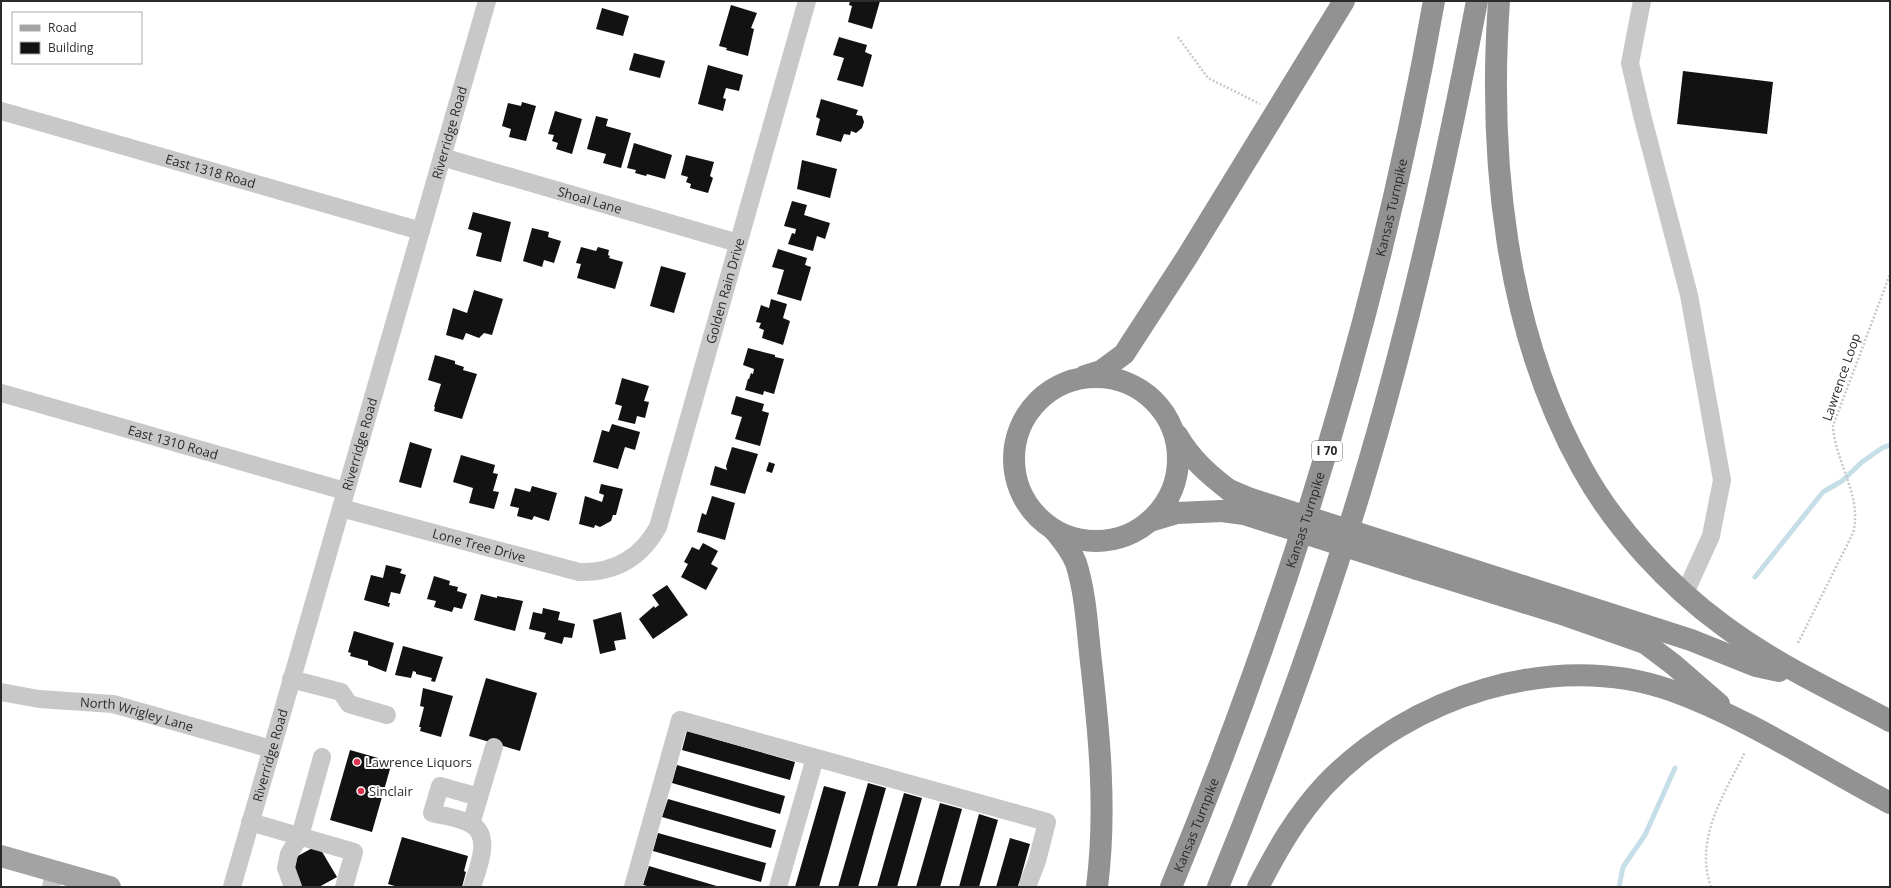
<svg xmlns="http://www.w3.org/2000/svg" width="1891" height="888" font-family="'Open Sans',sans-serif">
	<style>
		.lines { fill: none; stroke-linecap: round; stroke-linejoin: round }
		.stream { stroke: #c6dee8; stroke-width: 5 }
		.building { fill: #121212 }
		.path { stroke: #c8c8c8; stroke-width: 2.5; stroke-dasharray: 2 2; stroke-linecap: butt }
		.minor { stroke: #c8c8c8; stroke-width: 18 }
		.major { stroke: #a3a3a3; stroke-width: 22 }
		.highway { stroke: #929292; stroke-width: 22 }
		.highway-bridge { stroke: #929292; stroke-width: 22 }
		.poi-dot { fill: #dc3450; stroke: #fff; stroke-width: 1.5 }
		.labels { text-anchor: middle; stroke-width: 4; stroke-linejoin: round; paint-order: stroke }
		.shield { fill: #fff; stroke: #6b6b6b; stroke-width: 1 }
		.shield-label { font-size: 12px; font-weight: bold; fill: #2b2b2b }
		.street-label { font-size: 13px; fill: #2b2b2b; stroke: #fff }
		.poi-label { font-size: 13px; fill: #2b2b2b; stroke: #fff; text-anchor: start }
	</style>
	<rect width="100%" height="100%" fill="#fff"/>
	<g class="lines">
		<!-- stream -->
		<g class="stream">
			<path d="M1755,577L1823,492L1842,481L1862,462L1882,448L1890,445"/>
			<path d="M1619,887L1623,867L1645,835L1675,768"/>
		</g>
	</g>
	<!-- building -->
	<g class="building">
		<path d="M850,1H880L872,29L848,22L852,6L849,5Z"/>
		<path d="M731,5L757,13L751,28L754,29L748,56L726,50L727,48L719,46Z"/>
		<path d="M602,8L629,16L623,36L596,29Z"/>
		<path d="M839,37L867,45L865,52L872,55L863,87L837,80L844,58L833,55Z"/>
		<path d="M634,53L665,61L660,78L629,70Z"/>
		<path d="M708,65L743,75L739,91L726,88L723,98L726,99L723,111L698,104Z"/>
		<path d="M1683,71L1773,82L1767,134L1677,124Z"/>
		<path d="M821,99L858,110L856,115L862,116L864,122L862,128L856,133L851,131L850,135L844,134L841,142L816,135L820,119L816,117Z"/>
		<path d="M522,102L536,106L526,141L509,137L511,129L502,126L508,103L521,106Z"/>
		<path d="M555,111L582,119L572,154L556,149L558,143L552,141L554,135L548,134Z"/>
		<path d="M596,116L608,119L606,126L631,133L621,168L603,163L606,154L587,149Z"/>
		<path d="M634,143L672,155L665,179L647,174L646,176L635,173L636,170L627,168Z"/>
		<path d="M686,155L714,162L710,176L713,178L708,193L690,188L691,184L686,182L688,177L681,175Z"/>
		<path d="M802,160L837,169L830,198L797,189Z"/>
		<path d="M792,201L807,205L804,215L830,223L825,239L817,236L813,251L788,244L792,233L795,234L796,229L784,226Z"/>
		<path d="M473,212L511,222L501,262L476,256L482,233L468,229Z"/>
		<path d="M532,228L549,232L548,237L561,241L554,263L544,260L542,267L523,261Z"/>
		<path d="M581,247L596,251L598,247L609,250L608,255L610,256L609,258L623,262L615,289L577,278L581,264L576,263Z"/>
		<path d="M778,249L807,258L805,265L811,267L801,301L777,294L784,270L772,267Z"/>
		<path d="M661,266L686,273L674,313L650,306Z"/>
		<path d="M474,290L503,299L492,335L484,333L479,338L466,333L463,340L446,335L453,308L467,313Z"/>
		<path d="M771,299L787,304L783,318L790,321L783,345L762,338L764,330L759,328L761,323L756,322L761,305L769,308Z"/>
		<path d="M748,348L775,355V357L784,359L774,394L764,391L763,395L745,390L748,379H749L751,373L753,374L754,369L743,365Z"/>
		<path d="M435,355L455,361V364L464,367L463,370L477,374L462,419L434,411L435,407H434L441,384L428,380Z"/>
		<path d="M622,378L649,386L644,401L649,402L645,418L637,416L635,424L618,420L622,406L615,404Z"/>
		<path d="M736,396L764,404L762,411L769,413L760,446L735,439L742,417L731,414Z"/>
		<path d="M612,424L640,432L635,450L625,447L618,469L593,462L602,430L609,432Z"/>
		<path d="M410,442L432,449L421,488L399,482Z"/>
		<path d="M732,447L758,454L745,494L710,485L715,466L727,470L726,466Z"/>
		<path d="M461,455L495,465L493,473L498,474L493,491L499,492L494,509L469,503L473,488L453,482Z"/>
		<path d="M769,462L775,464L772,473L766,471Z"/>
		<path d="M601,484L623,489L616,515H613L611,521L600,527L595,525L594,528L579,524L585,496L602,502L604,495L599,493Z"/>
		<path d="M532,486L557,493L549,521L534,516L532,520L517,516L519,508L510,506L515,488L530,492Z"/>
		<path d="M712,496L735,503L725,540L697,532L702,513L706,515Z"/>
		<path d="M703,543L718,551L711,564L718,568L706,590L681,577L688,564L684,562L692,547L699,550Z"/>
		<path d="M386,565L402,569L400,573L406,575L400,594L391,592L388,603H390L389,607L364,600L371,575L383,578Z"/>
		<path d="M434,576L450,581L449,585L458,587L457,591L467,594L462,609L454,607L452,612L434,607L436,601L427,599Z"/>
		<path d="M667,585L688,615L653,639L639,619L654,606L655,608L659,605L652,595Z"/>
		<path d="M481,594L497,598V596L523,601L515,631L474,620Z"/>
		<path d="M543,608L560,612L558,620L575,624L572,638L564,637L562,644L544,639L546,633L529,629L533,612L542,614Z"/>
		<path d="M621,612L626,639L614,641L616,650L600,654L593,620Z"/>
		<path d="M354,631L394,643L386,672L368,665V661L350,656L351,653L348,652Z"/>
		<path d="M403,646L443,657L435,682L431,681L432,678L416,674V672L413,671L411,678L395,675Z"/>
		<path d="M486,678L537,693L520,751L469,736Z"/>
		<path d="M423,688L453,696L441,737L420,731L421,727H419L424,707L420,706Z"/>
		<path d="M687,731L795,762L790,780L682,750Z"/>
		<path d="M350,750L392,762L372,832L330,820Z"/>
		<path d="M677,765L785,796L780,814L672,783Z"/>
		<path d="M868,783L886,788L858,887H838Z"/>
		<path d="M824,786L846,792L819,887H795Z"/>
		<path d="M904,793L922,798L897,887H877Z"/>
		<path d="M668,799L776,830L771,848L662,817Z"/>
		<path d="M940,803L962,809L940,887H916Z"/>
		<path d="M979,814L998,820L979,887H959Z"/>
		<path d="M658,833L766,863L761,882L653,851Z"/>
		<path d="M402,837L468,856L464,871L466,872L462,887H398L388,884Z"/>
		<path d="M1010,838L1030,844L1018,887H996Z"/>
		<path d="M318,845L337,877L319,887H302L291,868L294,858Z"/>
		<path d="M649,866L720,887H651L643,885Z"/>
	</g>
	<g class="lines">
		<!-- path -->
		<g class="path">
			<path d="M1178,37L1208,78L1260,104"/>
			<path d="M1798,643L1853,533C1863,497 1835,462 1833,426L1890,274"/>
			<path d="M1711,887C1694,838 1724,795 1745,752"/>
		</g>
		<!-- minor -->
		<g class="minor">
			<path d="M1642,1L1630,63L1642,115L1689,295L1722,480L1711,536L1685,593"/>
			<path id="s1" d="M1,111L421,231"/>
			<path id="s2" d="M442,157L738,243"/>
			<path id="s3" d="M1,393L345,491"/>
			<path id="s4" d="M341,508L579,572C614,573 641,558 658,527L807,1"/>
			<path d="M291,679L341,692L349,704L387,715"/>
			<path id="s5" d="M1,692L39,699L113,704L271,749"/>
			<path d="M250,822L354,852L344,887"/>
			<path d="M471,824L494,747"/>
			<path d="M51,887L55,871"/>
			<path id="s6" d="M232,887L487,1"/>
			<path d="M293,887L286,868L289,854L300,836L322,757"/>
			<path d="M472,887C477,870 493,836 471,824C460,818 444,816 432,813L440,786L479,797"/>
			<path d="M633,887L680,720L1047,822L1037,861L1027,887"/>
			<path d="M778,887L815,758"/>
		</g>
		<!-- major -->
		<path class="major" d="M1,856L110,887"/>
		<!-- highway -->
		<g class="highway">
			<path d="M1499,1C1488,157 1505,330 1582,468C1615,528 1669,586 1724,626C1775,664 1834,691 1890,721"/>
			<path d="M1085,376L1101,371L1124,354L1187,257L1344,1"/>
			<circle cx="1096" cy="459" r="82"/>
			<path d="M1177,435C1190,458 1208,474 1229,490"/>
			<path d="M1150,521L1177,513L1222,511"/>
			<path d="M1054,530C1063,541 1071,550 1076,563C1085,591 1087,624 1090,653C1099,731 1107,809 1097,887"/>
			<path d="M1423,554L1691,640L1756,666L1779,671"/>
			<path d="M1417,569L1565,615L1645,643L1674,665L1719,704"/>
			<path id="s7" d="M1171,887C1289,602 1380,305 1434,1"/>
			<path d="M1218,887C1272,755 1321,621 1362,485C1410,326 1446,164 1477,1"/>
			<path d="M1258,887C1277,850 1297,815 1326,784C1409,697 1554,649 1670,690C1748,718 1818,765 1890,803"/>
		</g>
		<!-- highway-bridge -->
		<g class="highway-bridge">
			<path d="M1229,490L1248,498L1423,554"/>
			<path d="M1222,511L1244,514L1417,569"/>
		</g>
	</g>
	<!-- markers -->
	<g class="poi-dot">
		<circle cx="357" cy="762" r="4"/>
		<circle cx="361" cy="791" r="4"/>
	</g>
	<g class="labels">
		<!-- shield labels -->
		<rect class="shield" x="1312" y="441" width="30" height="20" rx="3"/>
		<g class="shield-label">
			<text x="1327" y="455">I 70</text>
		</g>
		<!-- street labels -->
		<g class="street-label">
			<text dy="5" stroke="none"><textPath href="#s6" startOffset="785">Riverridge Road</textPath></text>
			<text dy="5" stroke="none"><textPath href="#s1" startOffset="218">East 1318 Road</textPath></text>
			<text dy="5" stroke="none"><textPath href="#s2" startOffset="154">Shoal Lane</textPath></text>
			<text dy="5" stroke="none"><textPath href="#s7" startOffset="715">Kansas Turnpike</textPath></text>
			<text dy="5" stroke="none"><textPath href="#s4" startOffset="588">Golden Rain Drive</textPath></text>
			<text transform="translate(1841 377) rotate(-71)" y="5">Lawrence Loop</text>
			<text dy="5" stroke="none"><textPath href="#s3" startOffset="179">East 1310 Road</textPath></text>
			<text dy="5" stroke="none"><textPath href="#s6" startOffset="461">Riverridge Road</textPath></text>
			<text dy="5" stroke="none"><textPath href="#s7" startOffset="391">Kansas Turnpike</textPath></text>
			<text dy="5" stroke="none"><textPath href="#s4" startOffset="143">Lone Tree Drive</textPath></text>
			<text dy="5" stroke="none"><textPath href="#s5" startOffset="138">North Wrigley Lane</textPath></text>
			<text dy="5" stroke="none"><textPath href="#s6" startOffset="137">Riverridge Road</textPath></text>
			<text dy="5" stroke="none"><textPath href="#s7" startOffset="67">Kansas Turnpike</textPath></text>
		</g>
		<!-- poi labels -->
		<g class="poi-label">
			<text x="365" y="767">Lawrence Liquors</text>
			<text x="369" y="796">Sinclair</text>
		</g>
	</g>
	<!-- border -->
	<rect width="1891" height="888" fill="none" stroke="#2b2b2b" stroke-width="4"/>
	<!-- legend -->
	<rect x="12" y="12" width="130" height="52" fill="#ffffff" stroke="#aaaaaa"/>
	<rect x="20" y="25" width="20" height="6" fill="#a3a3a3" stroke="#aaaaaa"/>
	<text x="48" y="32" font-size="12" fill="#2b2b2b">Road</text>
	<rect x="20" y="42" width="20" height="12" fill="#121212" stroke="#aaaaaa"/>
	<text x="48" y="52" font-size="12" fill="#2b2b2b">Building</text>
</svg>
